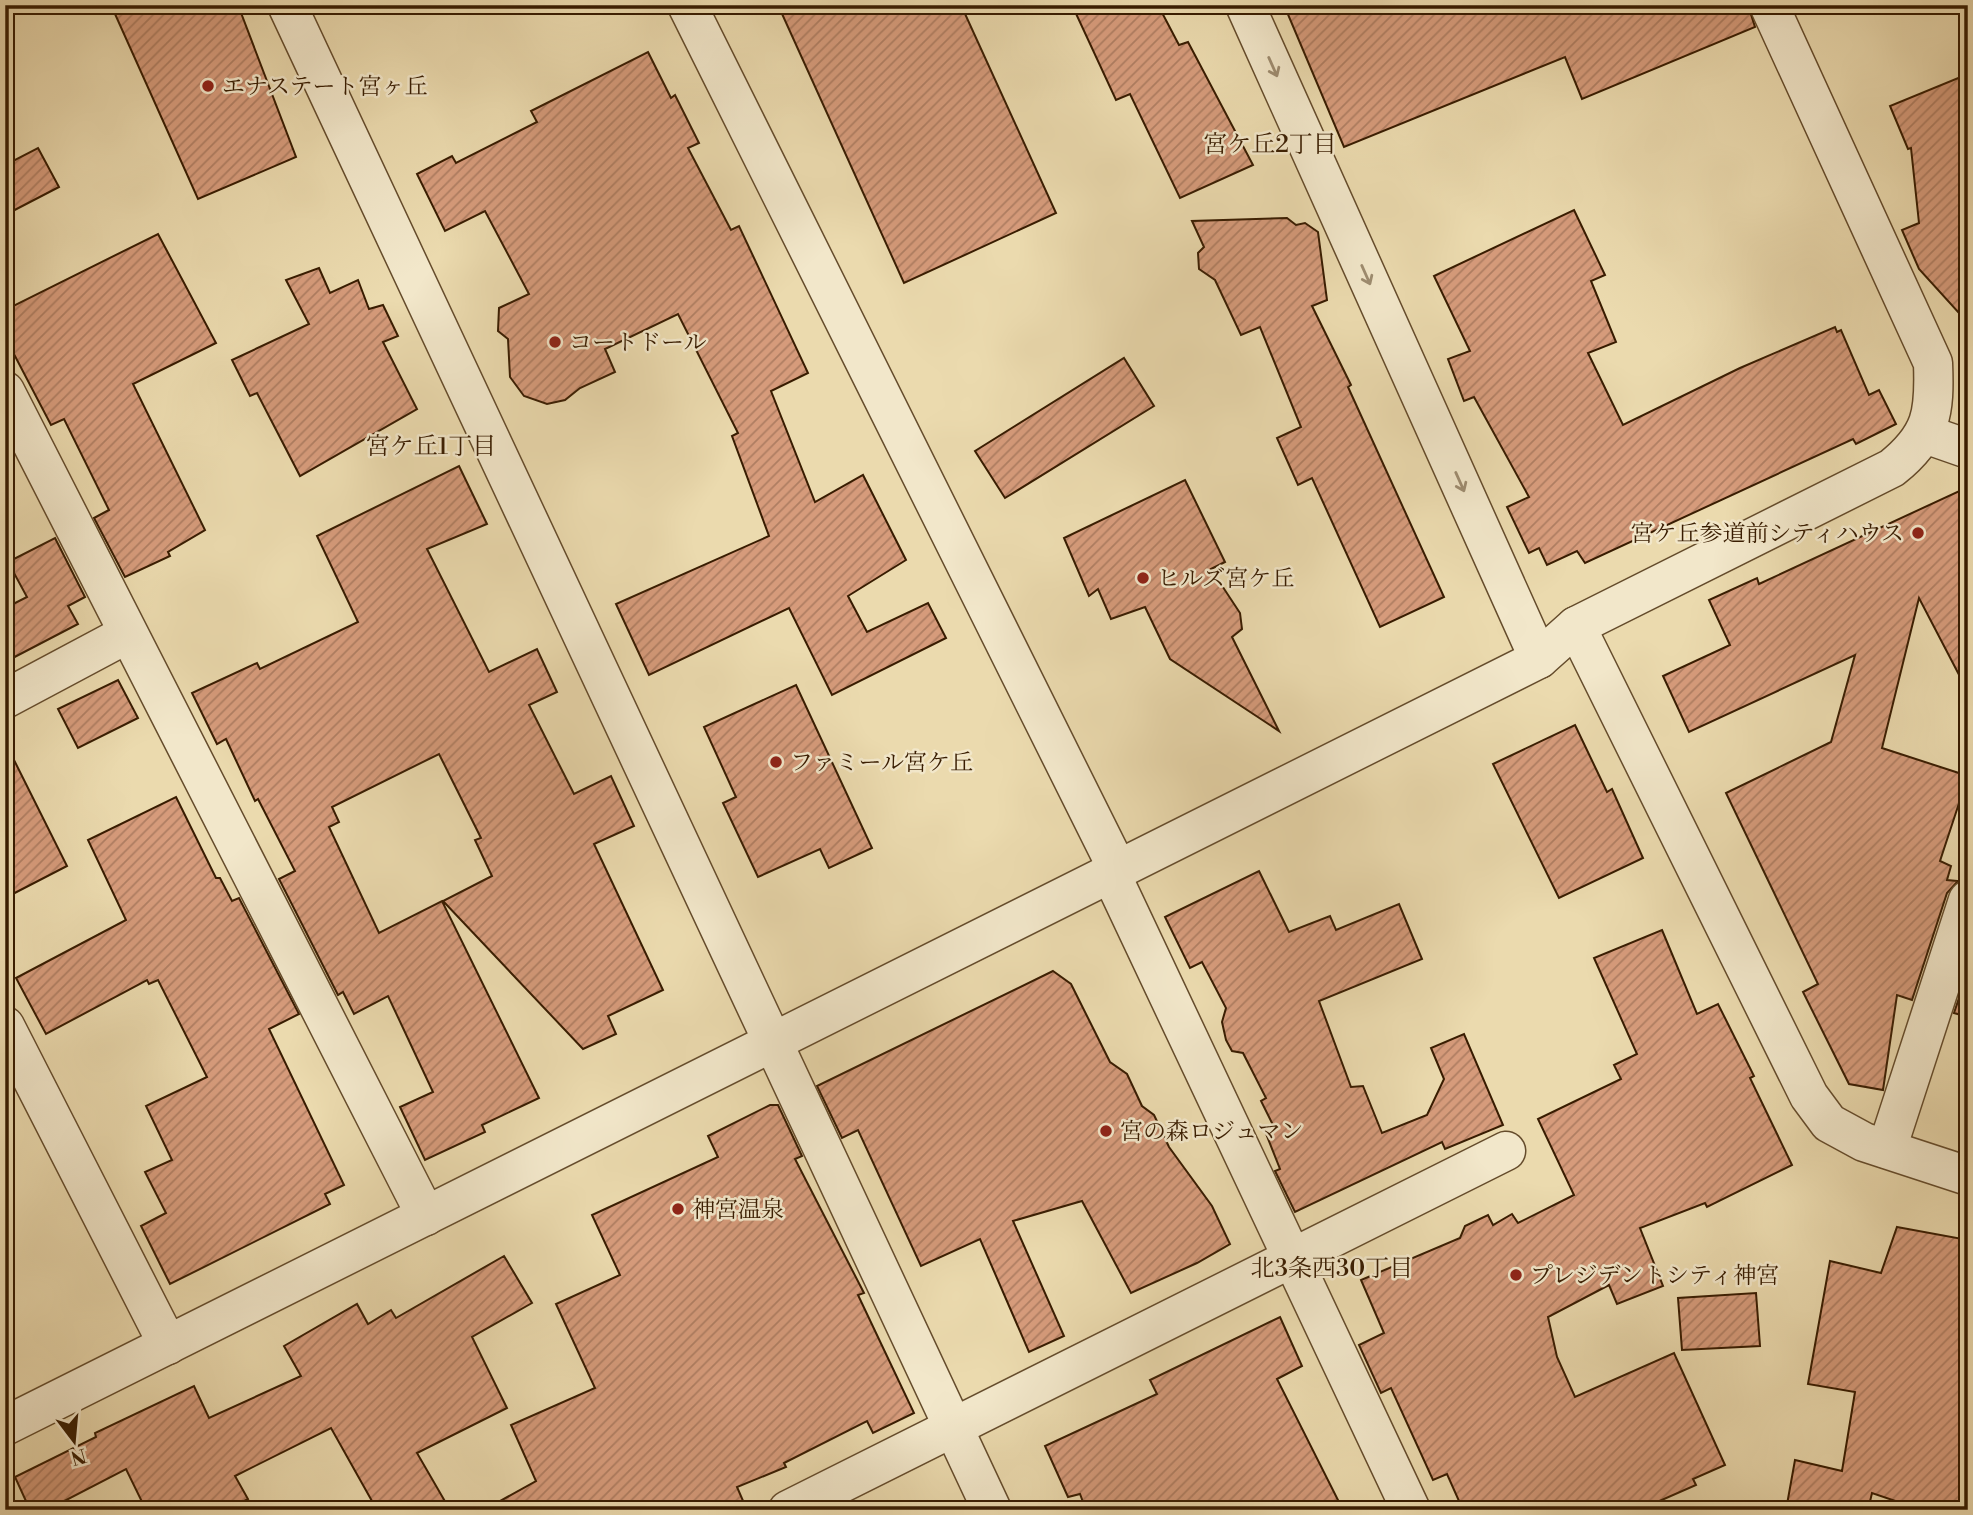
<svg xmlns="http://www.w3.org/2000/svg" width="1973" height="1515" font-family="'Libre Bodoni','Noto Serif JP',serif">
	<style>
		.building { fill: url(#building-hatch); stroke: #381c01; stroke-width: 2 }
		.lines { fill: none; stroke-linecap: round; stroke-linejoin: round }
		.minor-casing { stroke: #654c2c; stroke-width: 41 }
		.minor { stroke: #f2e7ca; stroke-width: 38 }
		.oneway { stroke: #9e8c70 }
		.poi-dot { fill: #8f2418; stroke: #f2e7ca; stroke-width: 2.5 }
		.labels { text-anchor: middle; stroke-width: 5; stroke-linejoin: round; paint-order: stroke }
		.poi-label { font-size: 23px; fill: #381c01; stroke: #f2e7ca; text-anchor: start }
		.neighbourhood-label { font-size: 24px; fill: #381c01; stroke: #f2e7ca }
	</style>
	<defs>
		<pattern id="building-hatch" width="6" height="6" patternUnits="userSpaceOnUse" patternTransform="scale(1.75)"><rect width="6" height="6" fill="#d69b7b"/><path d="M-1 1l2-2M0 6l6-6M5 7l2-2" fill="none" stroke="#af7e62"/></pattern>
	</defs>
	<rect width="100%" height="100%" fill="#ebdaae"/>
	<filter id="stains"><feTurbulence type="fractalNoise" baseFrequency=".00286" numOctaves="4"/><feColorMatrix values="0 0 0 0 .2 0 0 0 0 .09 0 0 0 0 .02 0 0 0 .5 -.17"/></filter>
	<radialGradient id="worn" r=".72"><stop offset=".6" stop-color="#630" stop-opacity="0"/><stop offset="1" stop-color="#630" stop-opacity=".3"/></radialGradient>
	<!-- building -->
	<g class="building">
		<path d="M135,5H238L296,157L198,199L115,14Z"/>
		<path d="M778,5H961L1056,213L904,283Z"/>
		<path d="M1072,5H1158L1179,45L1188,42L1253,165L1180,198L1130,94L1116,100Z"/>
		<path d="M1284,5H1748L1755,27L1582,99L1565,57L1344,147Z"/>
		<path d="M648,52L671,98L675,95L699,143L688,148L731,230L739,226L808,373L771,391L815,502L863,475L906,560L848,596L867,632L928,603L946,638L832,695L789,608L649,675L616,604L769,536L732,436L738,433L678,314L605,349L615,372L580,388L565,400L547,404L524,396L510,377L508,339L498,331L499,308L529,294L485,211L445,231L417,174L452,156L456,163L537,122L531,111Z"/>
		<path d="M1968,74V323L1919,269L1902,230L1919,223L1911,148L1908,149L1890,106Z"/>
		<path d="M38,148L59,187L5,215V165Z"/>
		<path d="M1574,210L1605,275L1591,281L1616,342L1588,353L1623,425L1740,368L1835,327L1837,332L1841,330L1869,395L1879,390L1896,424L1856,444L1853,439L1585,563L1577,551L1547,565L1539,548L1529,553L1507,507L1529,497L1474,397L1464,401L1448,359L1470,351L1434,276Z"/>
		<path d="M1287,218L1296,225L1305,223L1318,232L1327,300L1312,306L1351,385L1348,387L1444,597L1380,627L1312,478L1298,485L1277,438L1301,427L1260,327L1241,335L1215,280L1199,269L1198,253L1204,247L1192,221Z"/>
		<path d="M158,234L216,343L133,384L205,530L168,552L170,556L125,577L94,518L109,510L64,419L51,425L5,337V310Z"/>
		<path d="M319,268L330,293L358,280L369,309L383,305L398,336L383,342L417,409L300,476L257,393L250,396L232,360L309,324L286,280Z"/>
		<path d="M1124,358L1154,406L1005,498L975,451Z"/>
		<path d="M459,466L487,524L427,549L489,672L537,649L557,692L529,705L574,794L611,776L634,826L594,844L663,990L608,1016L616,1034L583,1049L443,901L492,876L475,840L481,838L439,754L332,807L339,822L329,827L379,933L442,901L539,1098L482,1125L485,1132L425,1160L400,1107L433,1092L388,996L354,1014L343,992L338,995L279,879L295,871L258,799L255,801L226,739L217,744L192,693L257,663L260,669L358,622L317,536Z"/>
		<path d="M1185,480L1225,562L1211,569L1240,613L1242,629L1232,637L1279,731L1170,659L1145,607L1111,619L1098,589L1089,596L1064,538Z"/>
		<path d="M1968,487V692L1919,598L1882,748L1968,776L1940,861L1951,866L1947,880L1958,881L1947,893L1912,1000L1897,995L1883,1090L1849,1084L1803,992L1818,984L1726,793L1831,742L1855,655L1689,732L1663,676L1730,645L1709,600L1757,578L1759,584Z"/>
		<path d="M55,538L85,597L68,606L78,624L5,662V608L27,597L8,562Z"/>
		<path d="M118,680L138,718L78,748L58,709Z"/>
		<path d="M796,685L872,848L829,868L820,849L758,877L723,803L736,797L704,727Z"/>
		<path d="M1575,725L1607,792L1612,789L1643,858L1559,898L1493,764Z"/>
		<path d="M5,742L67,866L5,898Z"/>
		<path d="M176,797L216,878H220L232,901L239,898L299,1014L269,1029L344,1185L325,1194L330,1204L170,1284L141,1226L166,1213L145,1172L172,1160L146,1106L207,1077L158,980L149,984L147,980L46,1034L16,978L126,920L88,840Z"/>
		<path d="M1259,871L1289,932L1330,916L1336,930L1399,904L1422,959L1319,1001L1351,1087L1363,1086L1382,1133L1427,1115L1444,1079L1431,1048L1464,1034L1503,1125L1445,1149L1442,1142L1295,1212L1275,1171L1280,1169L1265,1131L1274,1127L1261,1101L1266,1098L1243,1053L1232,1051L1226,1040L1222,1022L1226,1008L1202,962L1190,968L1165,917Z"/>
		<path d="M1662,930L1697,1014L1718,1004L1754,1076L1750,1078L1792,1165L1707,1207L1705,1203L1640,1228L1663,1286L1617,1304L1609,1285L1548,1317L1557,1357L1575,1397L1674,1353L1725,1465L1693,1479L1696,1485L1639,1510H1463L1447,1474L1433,1480L1391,1388L1381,1393L1359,1345L1384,1333L1361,1280L1460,1238L1465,1226L1488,1215L1493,1225L1512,1214L1518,1223L1574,1195L1538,1119L1621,1079L1614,1065L1637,1054L1594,958Z"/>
		<path d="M1053,971L1071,984L1110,1062L1127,1074L1142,1106L1154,1115L1169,1147L1212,1206L1230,1244L1197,1263L1131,1293L1082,1201L1013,1221L1064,1336L1029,1352L980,1239L921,1266L858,1130L842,1138L817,1086Z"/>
		<path d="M1968,971V1017L1954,1013Z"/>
		<path d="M770,1105H778L802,1156L795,1159L864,1293L858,1295L914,1413L873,1433L867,1421L784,1463L786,1467L737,1487L747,1510H484L536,1481L511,1425L595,1388L556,1304L620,1275L592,1215L718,1157L708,1136Z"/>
		<path d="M1897,1227L1968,1240V1510H1922L1872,1493L1868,1510H1786L1795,1460L1842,1471L1855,1392L1808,1384L1830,1261L1881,1273Z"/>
		<path d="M504,1256L532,1303L472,1337L507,1408L417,1453L450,1510H377L331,1428L235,1476L248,1499L228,1510H146L126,1469L47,1510H30L15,1477L96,1437L95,1433L194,1386L209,1418L301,1376L284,1346L357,1304L368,1324L391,1310L396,1318Z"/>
		<path d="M1756,1293L1760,1346L1682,1350L1678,1298Z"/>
		<path d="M1280,1317L1302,1366L1277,1379L1343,1510H1086L1080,1494L1068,1497L1045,1446L1157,1394L1150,1380Z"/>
	</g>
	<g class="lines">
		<!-- minor casing -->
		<g class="minor-casing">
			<g id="minor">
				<path d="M287,5L992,1510"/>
				<path d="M687,5L1118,870"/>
				<path d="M1245,5L1539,659"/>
				<path d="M5,391L426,1216"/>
				<path d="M1925,434L1968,449"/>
				<path d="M1576,626L1809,1096L1829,1123L1864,1142L1968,1176"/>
				<path d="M5,699L127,634"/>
				<path d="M1111,874L1411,1510"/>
				<path d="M5,1026L168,1345"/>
				<path d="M1887,1149L1968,900"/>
				<path d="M5,1426L1539,659L1576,626L1892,468C1932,436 1935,413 1933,363L1769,5"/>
				<path d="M788,1510L1506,1151"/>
			</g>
		</g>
		<!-- minor -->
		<use href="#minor" class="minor"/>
	</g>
	<!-- one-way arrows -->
	<defs><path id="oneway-shaft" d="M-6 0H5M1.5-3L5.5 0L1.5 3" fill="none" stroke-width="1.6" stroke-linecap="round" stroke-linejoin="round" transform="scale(1.75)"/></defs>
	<g class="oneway">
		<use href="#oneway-shaft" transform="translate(1273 67) rotate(66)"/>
		<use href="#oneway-shaft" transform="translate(1366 275) rotate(66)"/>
		<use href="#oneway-shaft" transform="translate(1460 482) rotate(66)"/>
	</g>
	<!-- markers -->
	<g class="poi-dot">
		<circle cx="208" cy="86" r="7"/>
		<circle cx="555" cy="342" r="7"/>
		<circle cx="1918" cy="533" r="7"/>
		<circle cx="1143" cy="578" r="7"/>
		<circle cx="776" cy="762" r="7"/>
		<circle cx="1106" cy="1131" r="7"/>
		<circle cx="678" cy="1209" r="7"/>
		<circle cx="1516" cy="1275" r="7"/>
	</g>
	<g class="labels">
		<!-- poi labels -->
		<g class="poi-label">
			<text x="222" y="94">エナステート宮ヶ丘</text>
			<text x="569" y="350">コートドール</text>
			<text x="1904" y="541" text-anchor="end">宮ケ丘参道前シティハウス</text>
			<text x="1157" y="586">ヒルズ宮ケ丘</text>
			<text x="790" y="770">ファミール宮ケ丘</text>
			<text x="1120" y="1139">宮の森ロジュマン</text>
			<text x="692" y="1217">神宮温泉</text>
			<text x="1530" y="1283">プレジデントシティ神宮</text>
		</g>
		<!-- neighbourhood labels -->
		<g class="neighbourhood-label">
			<text x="1270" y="152">宮ケ丘2丁目</text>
			<text x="431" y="454">宮ケ丘1丁目</text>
			<text x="1332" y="1276">北3条西30丁目</text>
		</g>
	</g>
	<!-- margin -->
	<rect width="1973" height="1515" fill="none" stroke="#ebdaae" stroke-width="28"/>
	<rect x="7" y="7" width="1959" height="1501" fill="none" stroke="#381c01" stroke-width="3.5"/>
	<rect x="14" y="14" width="1945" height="1487" fill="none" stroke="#381c01" stroke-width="2"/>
	<!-- north arrow -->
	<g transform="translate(74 1441) rotate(164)" stroke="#f2e7ca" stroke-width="5" paint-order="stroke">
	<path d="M0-5L12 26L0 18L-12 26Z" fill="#381c01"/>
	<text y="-10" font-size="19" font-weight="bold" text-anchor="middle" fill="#381c01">N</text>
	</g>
	<rect width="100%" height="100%" filter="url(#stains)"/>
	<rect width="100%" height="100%" fill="url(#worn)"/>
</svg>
